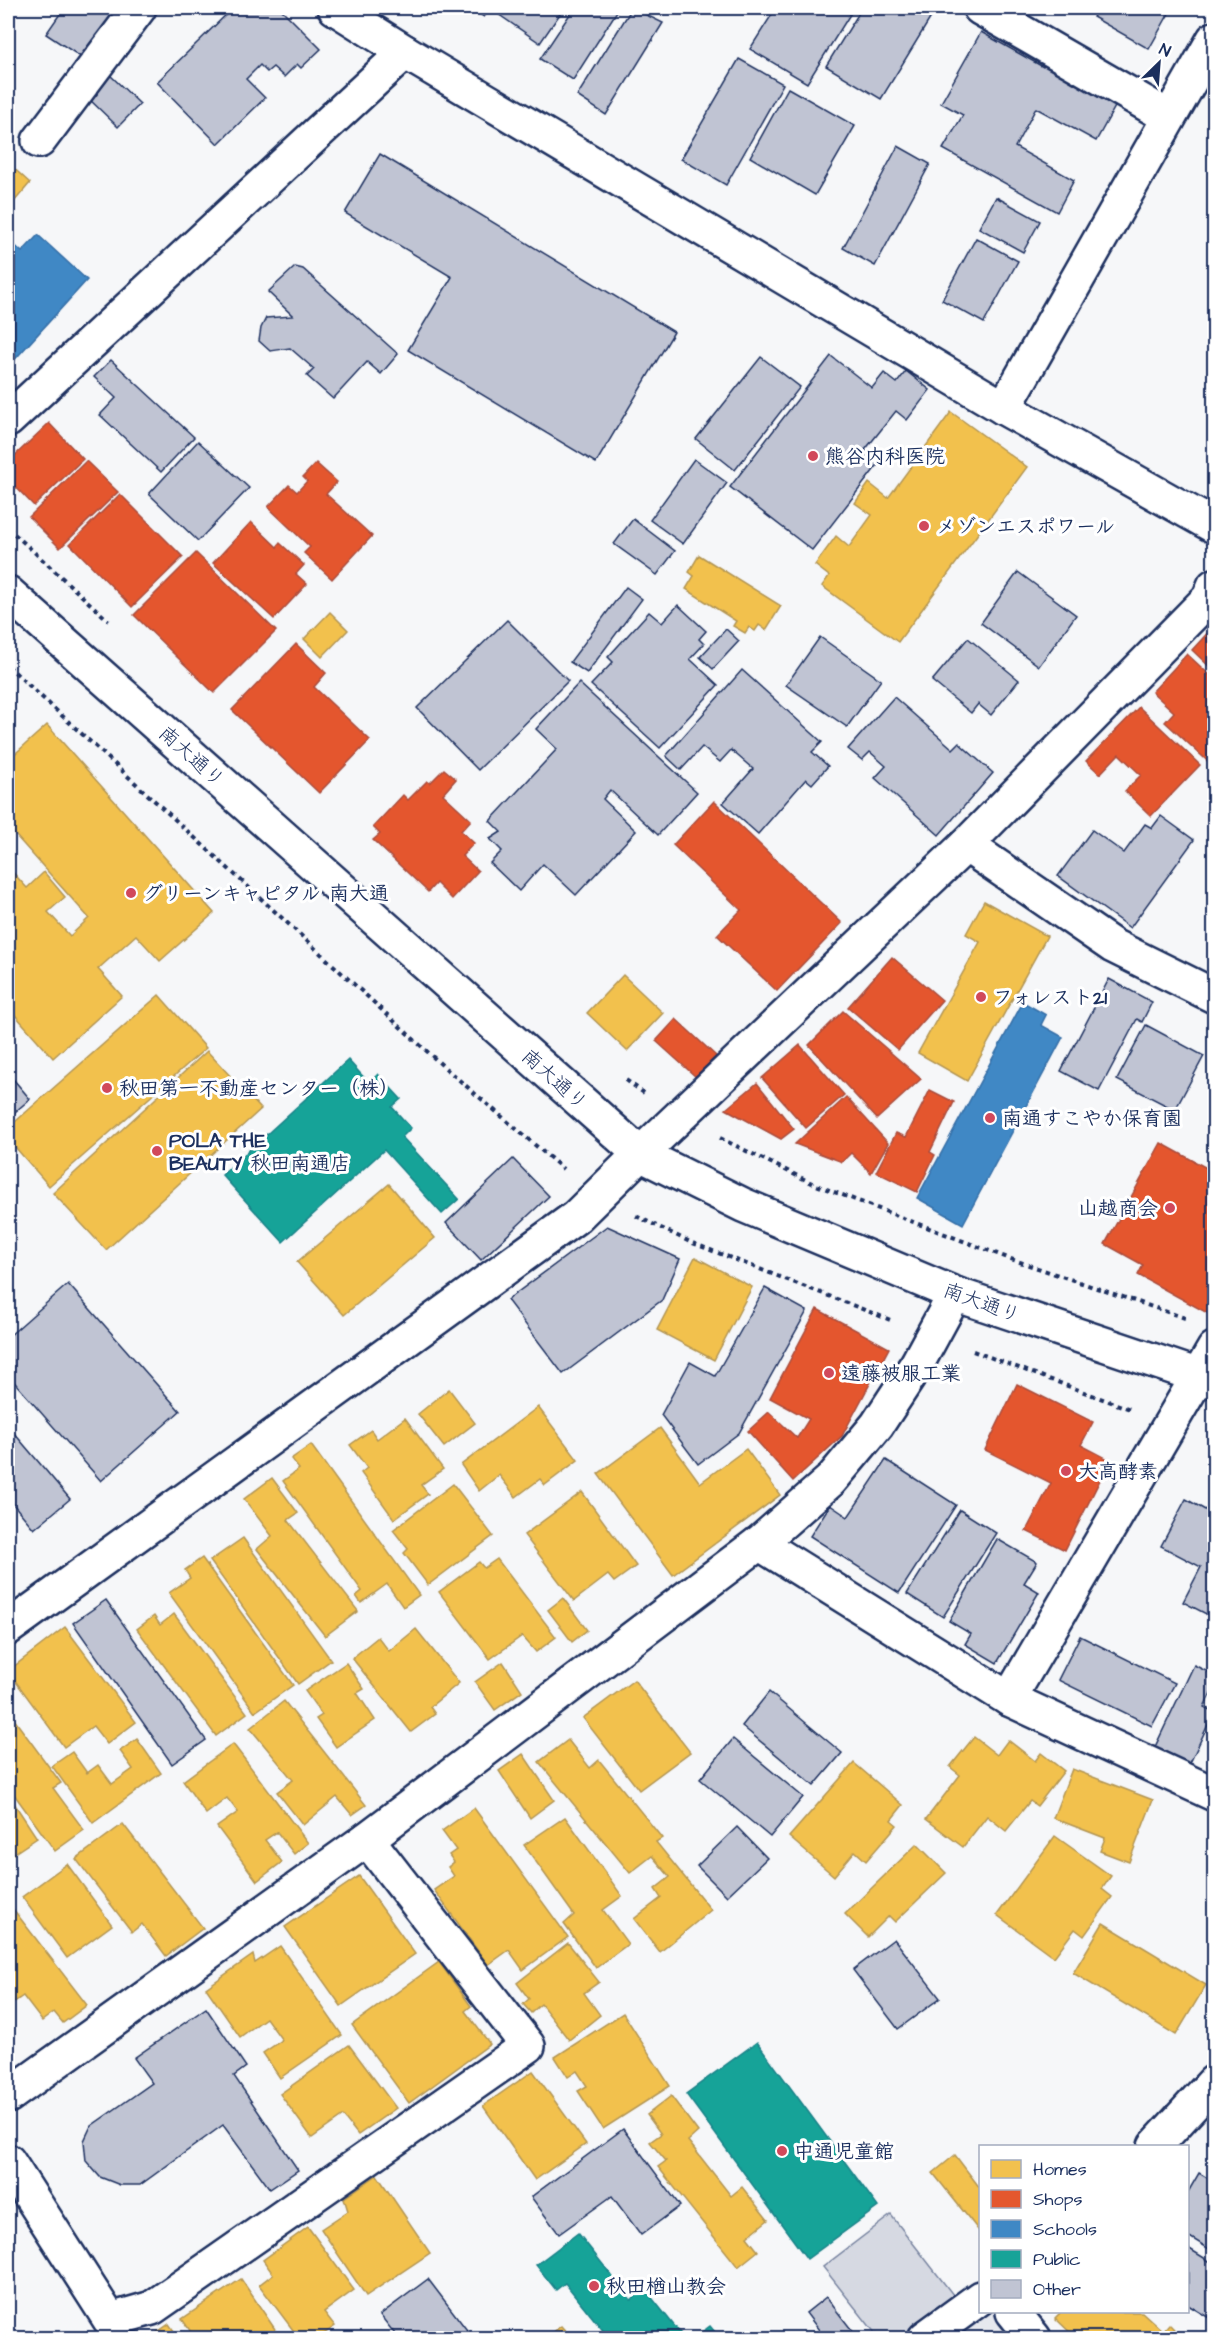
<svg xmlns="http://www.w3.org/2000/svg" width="1222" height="2346" font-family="'Architects Daughter','Klee One',sans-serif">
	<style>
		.built { fill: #e6e8ee }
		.green { fill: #d6d9e2; stroke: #7884a0; stroke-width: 1.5 }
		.homes { fill: #f2c14e; stroke: #b29553; stroke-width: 1.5 }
		.shops { fill: #e4572e; stroke: #a84b3c; stroke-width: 1.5 }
		.schools { fill: #3f88c5; stroke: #346da6; stroke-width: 1.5 }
		.public { fill: #17a398; stroke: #188087; stroke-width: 1.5 }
		.building { fill: #c0c4d3; stroke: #1b2f5e; stroke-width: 1.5 }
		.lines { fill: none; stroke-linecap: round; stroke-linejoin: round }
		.minor-casing { stroke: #1b2f5e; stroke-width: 38 }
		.tertiary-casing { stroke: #1b2f5e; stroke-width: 38 }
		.path { stroke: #1b2f5e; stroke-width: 4; stroke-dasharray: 4.5 4.5; stroke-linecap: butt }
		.minor { stroke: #fff; stroke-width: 33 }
		.tertiary { stroke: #fff; stroke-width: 33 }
		.poi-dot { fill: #d1495b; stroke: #fff; stroke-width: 2 }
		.labels { text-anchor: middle; stroke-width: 6; stroke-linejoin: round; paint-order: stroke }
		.poi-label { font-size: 20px; font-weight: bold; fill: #1b2f5e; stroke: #fff; text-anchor: start }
		.street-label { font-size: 20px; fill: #1b2f5e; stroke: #fff }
	</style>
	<rect width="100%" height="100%" fill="#f6f7f9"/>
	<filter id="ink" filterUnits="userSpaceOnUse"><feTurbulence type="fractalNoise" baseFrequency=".0167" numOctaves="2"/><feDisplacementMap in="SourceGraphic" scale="12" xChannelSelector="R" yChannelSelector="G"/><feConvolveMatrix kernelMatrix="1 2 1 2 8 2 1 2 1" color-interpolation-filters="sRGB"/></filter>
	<g filter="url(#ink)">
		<!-- built -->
		<path class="built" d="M980,2312H1013L1034,2338H932Z"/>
		<!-- green -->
		<path class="green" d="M891,2215L954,2296L899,2338H879L823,2267Z"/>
		<!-- homes -->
		<g class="homes">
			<path d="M8,163L30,183L8,209Z"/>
			<path d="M951,412L1027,467L898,642L822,586L829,576L815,565L836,536L849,547L872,515L855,503L869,483L888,498Z"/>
			<path d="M699,555L781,606L766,630L759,625L755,631L749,627L745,633L733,626L736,621L686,589L694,576L689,572Z"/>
			<path d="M330,612L348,630L322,657L304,639Z"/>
			<path d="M47,725L214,913L160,961L136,935L98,969L122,996L53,1058L8,1007V867L27,888L44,872L65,897L48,912L70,936L89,918L8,827V760Z"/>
			<path d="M984,901L1047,936L967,1081L918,1053L980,942L966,934Z"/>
			<path d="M623,975L663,1013L627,1051L587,1013Z"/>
			<path d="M159,995L206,1048L49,1186L8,1139V1128Z"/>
			<path d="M207,1051L261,1109L106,1250L53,1193Z"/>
			<path d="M389,1184L435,1238L344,1315L297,1262Z"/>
			<path d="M695,1257L752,1287L714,1360L657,1330Z"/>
			<path d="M449,1389L475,1423L444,1447L418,1414Z"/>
			<path d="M538,1407L578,1460L545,1485L540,1479L516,1497L499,1475L479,1491L461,1465Z"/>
			<path d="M405,1418L443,1469L421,1485L428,1494L394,1519L361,1473L367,1468L350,1445L371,1430L377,1439Z"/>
			<path d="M660,1428L700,1483L746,1449L780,1495L673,1575L598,1474Z"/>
			<path d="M311,1445L419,1595L403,1607L387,1584L361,1603L356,1596L362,1591L283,1481L299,1469L291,1459Z"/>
			<path d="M272,1478L298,1513L288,1520L358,1611L325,1636L257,1549L272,1536L244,1499Z"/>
			<path d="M453,1484L493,1536L428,1585L404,1553L408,1549L393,1530Z"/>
			<path d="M582,1492L636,1566L614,1582L608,1575L574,1601L524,1535Z"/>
			<path d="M243,1538L331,1660L298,1684L210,1561Z"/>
			<path d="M202,1558L293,1685L255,1712L169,1593L190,1578L185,1570Z"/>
			<path d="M497,1559L556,1637L536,1652L522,1636L490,1659L439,1592L479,1562L484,1568Z"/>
			<path d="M563,1598L587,1630L572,1642L548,1610Z"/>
			<path d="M174,1614L247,1713L216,1736L137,1629L154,1616L160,1625Z"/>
			<path d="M65,1627L136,1722L107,1744L93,1726L64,1747L8,1671Z"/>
			<path d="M416,1629L459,1683L430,1707L435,1714L411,1732L352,1658L378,1637L389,1651Z"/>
			<path d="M503,1662L522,1691L495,1710L475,1682Z"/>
			<path d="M346,1663L364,1689L357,1693L375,1720L336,1747L316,1719L322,1715L305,1691Z"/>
			<path d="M634,1680L690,1752L639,1790L583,1718Z"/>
			<path d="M284,1701L366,1805L352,1815L337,1797L303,1825L277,1792L293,1780L250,1728Z"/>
			<path d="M8,1711L61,1783L53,1788L84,1830L55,1851L8,1786Z"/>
			<path d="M974,1737L997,1755L1008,1740L1035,1761L1041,1753L1064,1771L1037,1806L1030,1801L1006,1831L987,1816L963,1847L926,1819L960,1775L950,1767Z"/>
			<path d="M137,1739L161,1773L93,1823L52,1766L72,1752L87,1773L98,1765L112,1784L133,1769L120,1751Z"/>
			<path d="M568,1740L590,1768L599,1760L662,1838L656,1842L711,1910L660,1952L634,1919L661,1898L655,1889L670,1877L652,1856L630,1873L539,1762Z"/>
			<path d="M233,1744L308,1843L294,1854L277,1832L265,1840L282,1862L257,1881L217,1827L238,1812L227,1798L206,1814L183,1781Z"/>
			<path d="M523,1754L554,1800L530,1818L499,1771Z"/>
			<path d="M854,1763L903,1805L891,1820L897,1825L866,1861L855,1851L834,1876L789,1837Z"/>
			<path d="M1072,1769L1153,1800L1129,1862L1100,1851L1105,1838L1053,1818Z"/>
			<path d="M8,1794L37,1838L13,1854L8,1846Z"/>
			<path d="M474,1808L568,1937L523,1970L509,1950L488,1965L434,1890L454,1876L448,1867L454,1862L449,1855L456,1850L442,1831Z"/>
			<path d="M565,1817L622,1896L603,1910L628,1944L596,1968L564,1924L574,1915L524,1845Z"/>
			<path d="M123,1824L203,1928L166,1956L142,1924L132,1932L76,1859Z"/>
			<path d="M1055,1836L1111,1876L1102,1889L1112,1897L1084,1936L1075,1929L1054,1957L997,1915Z"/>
			<path d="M917,1844L946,1873L895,1922L889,1916L868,1937L845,1914Z"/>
			<path d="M67,1864L112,1925L67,1958L22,1897Z"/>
			<path d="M359,1876L415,1954L341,2006L285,1927Z"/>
			<path d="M10,1905L87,2005L63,2023L54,2012L42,2021L23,1996L13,2003L8,1995V1907Z"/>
			<path d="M1103,1923L1206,1985L1176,2035L1073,1973Z"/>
			<path d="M568,1943L599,1982L584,1993L600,2015L569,2040L541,2004L531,2013L523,2004L529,1999L517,1983Z"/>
			<path d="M280,1946L342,2035L280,2078L263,2053L282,2040L266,2018L240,2037L206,1988L253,1955L255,1963Z"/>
			<path d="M439,1962L471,2006L465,2011L490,2044L409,2103L352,2025Z"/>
			<path d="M623,2013L670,2086L603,2129L578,2091L587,2086L577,2071L568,2077L555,2057Z"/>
			<path d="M349,2045L396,2108L358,2135L343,2116L312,2138L280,2094Z"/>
			<path d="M533,2071L586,2144L535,2180L483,2106Z"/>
			<path d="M671,2096L698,2132L688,2141L731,2196L742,2187L768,2220L747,2237L758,2251L738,2267L658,2167L666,2161L650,2142L661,2134L647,2115Z"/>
			<path d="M955,2155L980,2188V2229L979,2231L933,2173Z"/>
			<path d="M377,2175L430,2253L366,2296L321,2229L348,2211L344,2198Z"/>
			<path d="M308,2227L354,2290L324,2312L335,2326L318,2338H299L259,2285L273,2274L263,2260Z"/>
			<path d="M241,2279L281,2338H195L182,2319Z"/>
			<path d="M1061,2312H1142L1163,2331L1169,2324L1183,2338H1076L1055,2318Z"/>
			<path d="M169,2324L179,2338H159L156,2333Z"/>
			<path d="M561,2326L572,2338H546Z"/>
		</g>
		<!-- shops -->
		<g class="shops">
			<path d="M49,423L83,459L34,506L8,479V462Z"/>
			<path d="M86,461L118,492L60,548L29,517Z"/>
			<path d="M316,463L337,482L326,494L372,536L332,579L304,553L310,547L268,507L289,485L297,492L307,481L303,477Z"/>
			<path d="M120,494L183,557L132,607L70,544Z"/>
			<path d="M251,522L277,547L280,543L304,565L296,574L307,584L274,619L213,563Z"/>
			<path d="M196,553L276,631L214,693L134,615Z"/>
			<path d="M1214,626V671L1192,650Z"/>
			<path d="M296,644L326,673L314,687L370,740L319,793L232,710Z"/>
			<path d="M1187,654L1214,679V767L1165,722L1174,712L1152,692Z"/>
			<path d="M1139,707L1200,765L1151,816L1125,791L1141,775L1119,754L1100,774L1086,761Z"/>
			<path d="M444,769L456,779L443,794L471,820L461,831L474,843L462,856L478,871L452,899L436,883L428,892L373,840L380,834L373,827L403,795L408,800L427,781L430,783Z"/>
			<path d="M714,801L842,923L777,991L717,935L741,910L673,845Z"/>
			<path d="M892,957L942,1000L898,1050L848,1007Z"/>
			<path d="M843,1011L921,1079L877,1119L809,1045Z"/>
			<path d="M676,1019L716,1056L696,1077L656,1041Z"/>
			<path d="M800,1045L844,1095L806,1128L762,1078Z"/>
			<path d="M757,1083L794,1129L781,1139L726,1109Z"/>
			<path d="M930,1090L954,1102L930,1152L935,1155L917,1192L876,1172L896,1133L906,1137Z"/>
			<path d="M846,1097L888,1143L871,1173L851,1153L842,1162L795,1144Z"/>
			<path d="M1161,1143L1214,1172V1304L1209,1314L1138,1275L1143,1265L1105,1244Z"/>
			<path d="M817,1309L889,1348L842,1436L793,1481L748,1431L769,1412L797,1438L809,1419L770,1398Z"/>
			<path d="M1017,1384L1093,1422L1081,1445L1110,1460L1065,1550L1026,1531L1051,1483L985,1450Z"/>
		</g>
		<!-- schools -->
		<g class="schools">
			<path d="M38,235L87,280L8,367V239L22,252Z"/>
			<path d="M1023,1002L1046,1015L1041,1025L1063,1037L963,1224L917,1198Z"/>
		</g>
		<!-- public -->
		<g class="public">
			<path d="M348,1060L369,1083L378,1074L401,1099L392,1107L411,1128L402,1137L459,1199L442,1214L384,1150L283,1242L222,1175Z"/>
			<path d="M757,2042L878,2207L807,2259L686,2094Z"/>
			<path d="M578,2233L631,2300L645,2289L684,2338H609L565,2283L556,2290L536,2265Z"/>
			<path d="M710,2326L720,2338H694Z"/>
		</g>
		<!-- building -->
		<g class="building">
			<path d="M64,8H123L87,61L46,34Z"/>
			<path d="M233,8H280L321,49L301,68L297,64L284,77L273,67L267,72L260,65L246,79L265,98L218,144L157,82Z"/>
			<path d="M470,8H491L484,17Z"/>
			<path d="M499,8H564L540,43L495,12Z"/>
			<path d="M574,8H619L573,80L540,59Z"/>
			<path d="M632,8L663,23L606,115L577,96Z"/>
			<path d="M776,8H854L807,83L750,49Z"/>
			<path d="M862,8H923L933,14L881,99L826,66Z"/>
			<path d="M1099,8H1172L1149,49L1093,17Z"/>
			<path d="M981,32L1043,67L1050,54L1122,94L1096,141L1036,108L1015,147L1074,180L1057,212L943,149L963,115L941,103Z"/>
			<path d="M739,59L783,84L726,185L681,159Z"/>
			<path d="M108,73L140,104L118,127L86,96Z"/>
			<path d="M788,88L855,126L815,195L750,157Z"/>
			<path d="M898,146L930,164L875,266L843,248Z"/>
			<path d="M380,154L674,332L596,463L408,350L452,277L345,213Z"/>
			<path d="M996,197L1040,221L1023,252L979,228Z"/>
			<path d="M976,238L1018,261L984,323L942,300Z"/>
			<path d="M295,267L303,269L398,354L381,374L367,362L333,399L307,376L314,369L290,348L270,351L259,341L261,328L266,318L293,316L268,292Z"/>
			<path d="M831,356L872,388L884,373L897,383L906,371L930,390L907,420L896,411L865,450L880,462L812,550L730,487Z"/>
			<path d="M761,357L800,387L735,470L696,439Z"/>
			<path d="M111,360L194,437L161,472L100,415L116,398L94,377Z"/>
			<path d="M198,441L249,488L198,541L149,494Z"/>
			<path d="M694,459L727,483L683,544L650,520Z"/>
			<path d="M633,519L675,551L657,575L614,544Z"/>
			<path d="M1018,572L1076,615L1039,666L981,623Z"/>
			<path d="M626,587L642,599L587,673L570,662Z"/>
			<path d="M678,605L706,631L699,639L704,644L690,659L718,685L660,748L591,685L613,662L608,657L649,612L662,623Z"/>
			<path d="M507,620L568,681L478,770L417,708Z"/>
			<path d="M726,629L739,641L713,669L700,657Z"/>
			<path d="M820,637L881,680L847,727L786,685Z"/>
			<path d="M968,638L1019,680L991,715L978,704L971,713L932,681Z"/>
			<path d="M742,670L822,742L812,752L828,766L812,784L806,779L758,834L723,803L753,769L731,750L720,762L702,747L681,770L666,756Z"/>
			<path d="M579,683L697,792L658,835L610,790L603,799L636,831L576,895L543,864L519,891L490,863L502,851L490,839L501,832L490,821L557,749L536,729Z"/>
			<path d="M894,697L953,749L959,743L993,773L939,835L875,778L886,766L870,752L862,760L848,749Z"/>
			<path d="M1161,816L1194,840L1130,928L1058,876L1092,830L1124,853L1145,824L1152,828Z"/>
			<path d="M1109,979L1152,1002L1142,1022L1137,1019L1099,1091L1061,1071Z"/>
			<path d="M1146,1025L1204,1056L1175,1110L1117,1080Z"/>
			<path d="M8,1073L30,1099L8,1118Z"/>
			<path d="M513,1159L549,1196L481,1260L446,1223Z"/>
			<path d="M607,1226L680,1259L662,1300L563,1374L507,1300Z"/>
			<path d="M68,1284L180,1411L101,1481L8,1375V1337Z"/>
			<path d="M765,1288L807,1311L739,1433L698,1464L661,1415L690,1362L715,1376Z"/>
			<path d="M8,1426L70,1499L34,1529L8,1498Z"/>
			<path d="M886,1460L956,1505L899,1593L810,1536L830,1505L848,1517Z"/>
			<path d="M1186,1499L1214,1515V1618L1183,1602L1201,1567L1161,1546Z"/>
			<path d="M960,1510L996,1533L943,1617L907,1594Z"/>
			<path d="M997,1539L1037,1562L1024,1583L1039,1592L997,1663L965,1644L971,1634L949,1621Z"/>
			<path d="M106,1600L206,1740L172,1764L73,1623Z"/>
			<path d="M1080,1636L1175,1683L1152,1726L1058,1680Z"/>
			<path d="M1194,1665L1214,1675V1687L1204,1707L1214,1712L1189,1765L1154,1749Z"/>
			<path d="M769,1692L842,1753L814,1786L742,1726Z"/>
			<path d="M733,1739L803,1797L770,1837L700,1779Z"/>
			<path d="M737,1827L767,1858L727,1896L697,1866Z"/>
			<path d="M894,1939L940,1998L898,2029L853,1970Z"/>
			<path d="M206,2008L246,2067L234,2076L298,2170L270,2189L223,2125L140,2185H120L100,2177L86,2161L84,2141L91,2126L152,2083L134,2058Z"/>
			<path d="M623,2129L680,2206L641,2235L612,2196L559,2234L531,2197Z"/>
			<path d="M1199,2173L1214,2182V2252L1188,2236V2192Z"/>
			<path d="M1188,2248L1214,2264V2321L1188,2305Z"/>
			<path d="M428,2279L473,2338H398L380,2315Z"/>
			<path d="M826,2297L858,2338H825L806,2313Z"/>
		</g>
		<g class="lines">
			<!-- minor casing -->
			<g class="minor-casing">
				<g id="minor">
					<path d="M335,8L405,52L1004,408L1214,526"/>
					<path d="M980,8L1169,117"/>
					<path d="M39,141L139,8"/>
					<path d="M1004,408L1214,39"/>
					<path d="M8,420L405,52"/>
					<path d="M966,845L1113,946L1214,996"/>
					<path d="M759,1543L1009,1699L1214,1794"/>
					<path d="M8,1628L576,1217L640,1154L966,845L1209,598L1214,586"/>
					<path d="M1009,1699L1214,1349"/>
					<path d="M8,2096L367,1839L759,1543L831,1480L877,1425L917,1364L955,1294"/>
					<path d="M8,2161L110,2320L152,2308L528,2046L367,1839"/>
					<path d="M1013,2312L1034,2338"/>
					<path d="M925,2338L980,2298"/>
				</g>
			</g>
			<!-- tertiary casing -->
			<g class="tertiary-casing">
				<g id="tertiary">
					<path d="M8,593L640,1154L743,1205L955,1294L1214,1381"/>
					<path d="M1155,2146L1214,2082"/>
				</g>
			</g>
			<!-- path -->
			<g class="path">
				<path d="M8,528L109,621"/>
				<path d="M8,666L444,1067L563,1169"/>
				<path d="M626,1080L644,1093"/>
				<path d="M720,1138L816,1185L1008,1258L1185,1318"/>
				<path d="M636,1216L690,1242L893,1321"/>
				<path d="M973,1351L1130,1409"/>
			</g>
			<!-- minor -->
			<use href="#minor" class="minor"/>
			<!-- tertiary -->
			<use href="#tertiary" class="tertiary"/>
		</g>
	</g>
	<!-- markers -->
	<g class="poi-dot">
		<circle cx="813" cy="456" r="6"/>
		<circle cx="924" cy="526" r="6"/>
		<circle cx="131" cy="893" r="6"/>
		<circle cx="981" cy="997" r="6"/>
		<circle cx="107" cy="1088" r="6"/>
		<circle cx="990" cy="1118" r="6"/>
		<circle cx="157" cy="1151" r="6"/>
		<circle cx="1170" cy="1208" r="6"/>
		<circle cx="829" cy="1373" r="6"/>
		<circle cx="1066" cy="1471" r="6"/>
		<circle cx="782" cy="2151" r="6"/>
		<circle cx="594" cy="2286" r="6"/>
	</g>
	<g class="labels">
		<!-- poi labels -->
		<g class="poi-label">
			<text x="825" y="463">熊谷内科医院</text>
			<text x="936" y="533">メゾンエスポワール</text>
			<text x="143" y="900">グリーンキャピタル 南大通</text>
			<text x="993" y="1004">フォレスト21</text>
			<text x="119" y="1095">秋田第一不動産センター（株）</text>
			<text x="1002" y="1125">南通すこやか保育園</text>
			<text x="169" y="1147">POLA THE<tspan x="169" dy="23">BEAUTY 秋田南通店</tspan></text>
			<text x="1158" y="1215" text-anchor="end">山越商会</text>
			<text x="841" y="1380">遠藤被服工業</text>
			<text x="1078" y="1478">大高酵素</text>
			<text x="794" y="2158">中通児童館</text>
			<text x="606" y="2293">秋田楢山教会</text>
		</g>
		<!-- street labels -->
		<g class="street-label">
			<text transform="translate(192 756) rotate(42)" y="7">南大通り</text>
			<text transform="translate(555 1079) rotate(42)" y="7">南大通り</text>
			<text transform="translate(982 1302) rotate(20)" y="7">南大通り</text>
		</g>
	</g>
	<!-- margin -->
	<rect width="1222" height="2346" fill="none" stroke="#fff" stroke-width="30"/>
	<rect x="15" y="15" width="1192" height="2316" fill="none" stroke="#1b2f5e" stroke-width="2" filter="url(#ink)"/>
	<!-- legend -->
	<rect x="979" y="2145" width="210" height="168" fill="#ffffff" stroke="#a4acbf" stroke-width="1.5"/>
	<rect x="991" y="2160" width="30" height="18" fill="#f2c14e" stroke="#a4acbf" stroke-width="1.5"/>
	<text x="1033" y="2175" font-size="18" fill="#1b2f5e">Homes</text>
	<rect x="991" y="2190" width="30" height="18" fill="#e4572e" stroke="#a4acbf" stroke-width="1.5"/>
	<text x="1033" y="2205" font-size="18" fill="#1b2f5e">Shops</text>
	<rect x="991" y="2220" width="30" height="18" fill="#3f88c5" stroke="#a4acbf" stroke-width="1.5"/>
	<text x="1033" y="2235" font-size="18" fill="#1b2f5e">Schools</text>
	<rect x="991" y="2250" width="30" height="18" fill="#17a398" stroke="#a4acbf" stroke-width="1.5"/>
	<text x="1033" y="2265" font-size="18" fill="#1b2f5e">Public</text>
	<rect x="991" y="2280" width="30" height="18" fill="#c0c4d3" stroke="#a4acbf" stroke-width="1.5"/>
	<text x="1033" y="2295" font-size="18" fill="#1b2f5e">Other</text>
	<!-- north arrow -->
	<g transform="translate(1159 63) rotate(25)" stroke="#ffffff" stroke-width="4.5" paint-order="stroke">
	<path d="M0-4.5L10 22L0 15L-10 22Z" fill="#1b2f5e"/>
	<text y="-9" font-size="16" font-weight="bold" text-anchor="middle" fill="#1b2f5e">N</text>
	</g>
</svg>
